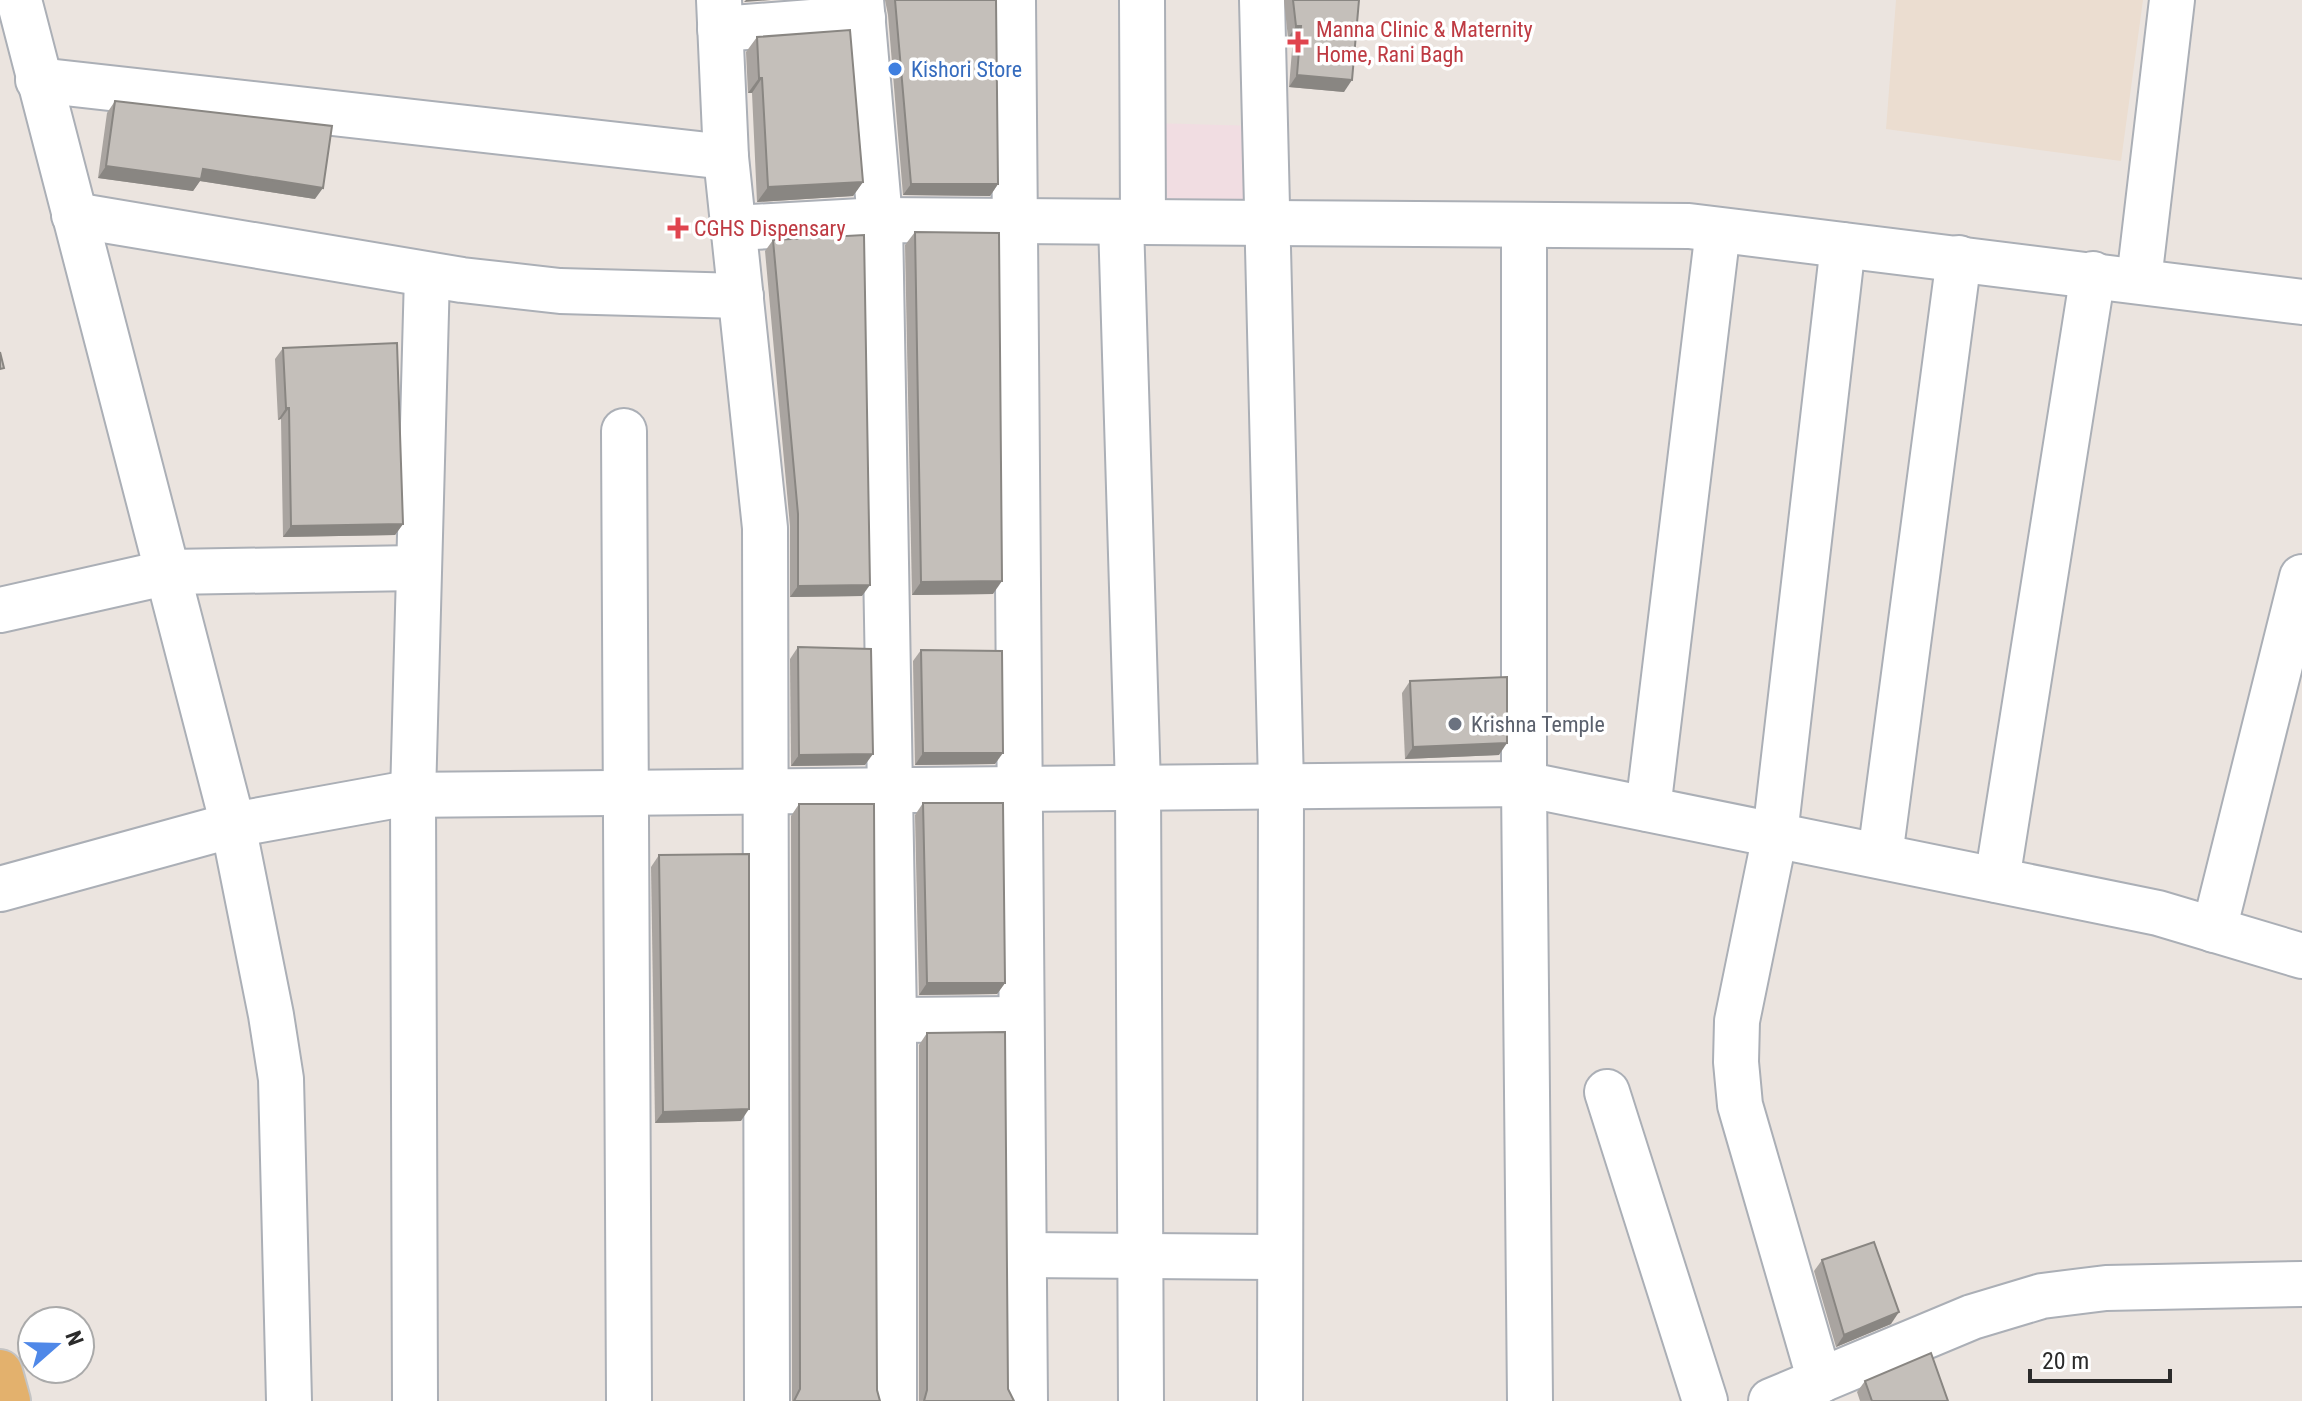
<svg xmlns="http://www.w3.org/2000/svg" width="2302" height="1401" font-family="'Roboto Condensed',sans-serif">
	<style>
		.education { fill: #ebddd0 }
		.medical { fill: #f1dde2 }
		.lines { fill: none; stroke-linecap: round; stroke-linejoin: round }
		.minor-casing { stroke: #abafb6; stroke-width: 48 }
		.major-casing { stroke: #c4c4c4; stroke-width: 48 }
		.minor { stroke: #fff; stroke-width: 44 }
		.major { stroke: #e3b16d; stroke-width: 44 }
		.wall { fill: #a9a4a0 }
		.shaded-wall { fill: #898682 }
		.building { fill: #c4bfba; stroke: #898682; stroke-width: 2 }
		.health-dot { fill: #e0444e; stroke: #fff; stroke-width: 3 }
		.shop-dot { fill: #3f7fe0; stroke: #fff; stroke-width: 3 }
		.worship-dot { fill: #6b7280; stroke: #fff; stroke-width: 3 }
		.labels { text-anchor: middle; stroke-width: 7; stroke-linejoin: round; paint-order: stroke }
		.health-label { font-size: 22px; fill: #be3a42; stroke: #fff; text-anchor: start }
		.shop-label { font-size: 22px; fill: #366cbe; stroke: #fff; text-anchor: start }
		.worship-label { font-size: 22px; fill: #5b616d; stroke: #fff; text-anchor: start }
	</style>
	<rect width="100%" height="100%" fill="#ebe4df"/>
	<!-- education -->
	<path class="education" d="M1896,0H2143L2121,161L1886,129Z"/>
	<!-- medical -->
	<path class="medical" d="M1151,123L1258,126L1262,217L1154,216Z"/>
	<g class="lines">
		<!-- minor casing -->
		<g class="minor-casing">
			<g id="minor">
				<path d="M19,0L233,825L271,1015L281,1079L289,1401"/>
				<path d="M719,0L726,157L765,528L767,1401"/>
				<path d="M861,0L880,220L894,1020V1401"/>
				<path d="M1013,0L1025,1401"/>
				<path d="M1142,0L1143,222"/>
				<path d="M1262,0L1281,785L1280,1401"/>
				<path d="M720,29L863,18"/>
				<path d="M38,80L726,157"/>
				<path d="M74,215L462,280L560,291L741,296"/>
				<path d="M1121,222L1138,787L1141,1401"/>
				<path d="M1524,225V784L1530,1401"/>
				<path d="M734,228L880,220L1689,226L2302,302"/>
				<path d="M2139,280L2172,0"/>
				<path d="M624,431L629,1401"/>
				<path d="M0,610L169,572L417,568"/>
				<path d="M1648,809L1718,230"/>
				<path d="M1880,856L1959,258"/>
				<path d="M1997,880L2093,274"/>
				<path d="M0,889L233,825L398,795L1524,784L2158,913L2302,956"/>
				<path d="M2214,930L2302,577"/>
				<path d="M894,1020L1021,1019"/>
				<path d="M1607,1092L1705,1401"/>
				<path d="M1023,1255L1280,1257"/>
				<path d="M1820,1381L1740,1105L1736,1062L1737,1021L1775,835L1843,245"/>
				<path d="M415,1401L413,796L427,275"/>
				<path d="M1771,1401L1972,1317L2042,1296L2106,1288L2302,1284"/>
			</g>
		</g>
		<!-- major casing -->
		<g class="major-casing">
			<path id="major" d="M0,1372L8,1401"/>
		</g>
		<!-- minor -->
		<use href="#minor" class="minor"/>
		<!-- major -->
		<use href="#major" class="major"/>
	</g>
	<!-- wall -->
	<g class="wall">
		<path d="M885,0H996L998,184L990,196L903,195L888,15Z"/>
		<path d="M1284,0H1359L1344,92L1289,87L1293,38H1288Z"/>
		<path d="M757,37L863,182L853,196L757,202L752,93H748L746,52Z"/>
		<path d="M115,101L315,199L200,181L193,191L98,178L107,113Z"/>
		<path d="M915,232L993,594L912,595L905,245Z"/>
		<path d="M773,240L862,596L790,597V526L765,251Z"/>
		<path d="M283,348L403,524L395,535L283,537L281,419L278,420L275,359Z"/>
		<path d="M798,647L865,765L791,766L790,659Z"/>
		<path d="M921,650L995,764L915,765L913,661Z"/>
		<path d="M1410,681L1499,755L1405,759L1402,693Z"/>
		<path d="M923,803L1005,983L997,994L919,995L915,815Z"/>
		<path d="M799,804L877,1390L880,1401H792L791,816Z"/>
		<path d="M659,855L741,1121L655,1123L651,867Z"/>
		<path d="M927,1033L1008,1389L1014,1401H919V1045Z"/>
		<path d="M1822,1260L1891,1324L1836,1347L1814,1271Z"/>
		<path d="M1865,1381L1948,1401H1860L1857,1392Z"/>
	</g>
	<!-- shaded-wall -->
	<g class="shaded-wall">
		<path d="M746,0H771L744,2Z"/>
		<path d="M1296,26H1301L1293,38H1288Z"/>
		<path d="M1297,75L1352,80L1344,92L1289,87Z"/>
		<path d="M759,78H762L752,93H748Z"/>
		<path d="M106,166L203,169L323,188L315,199L200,181L193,191L98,178Z"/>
		<path d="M863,182L853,196L757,202L768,187Z"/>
		<path d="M911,184H998L990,196L903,195Z"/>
		<path d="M286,408H289L281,419L278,420Z"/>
		<path d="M403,524L395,535L283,537L291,526Z"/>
		<path d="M1002,581L993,594L912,595L921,582Z"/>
		<path d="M870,585L862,596L790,597L798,586Z"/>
		<path d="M1507,743L1499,755L1405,759L1413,747Z"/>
		<path d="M923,753H1003L995,764L915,765Z"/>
		<path d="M873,754L865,765L791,766L799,755Z"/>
		<path d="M927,983H1005L997,994L919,995Z"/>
		<path d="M749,1109L741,1121L655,1123L663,1112Z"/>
		<path d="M1899,1312L1891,1324L1836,1347L1844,1335Z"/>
	</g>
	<!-- building -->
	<g class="building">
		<path d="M895,0H996L998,184H911Z"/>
		<path d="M1293,0H1359L1352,80L1297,75L1301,26H1296Z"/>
		<path d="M850,30L863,182L768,187L762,78H759L757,37Z"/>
		<path d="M115,101L332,126L323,188L203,169L201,179L106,166Z"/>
		<path d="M915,232L999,233L1002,581L921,582Z"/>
		<path d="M864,235L870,585L798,586V514L773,240Z"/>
		<path d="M397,343L403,524L291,526L289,408H286L283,348Z"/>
		<path d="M0,352L4,368L0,369Z"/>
		<path d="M798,647L871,649L873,754L799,755Z"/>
		<path d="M921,650L1002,651L1003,753H923Z"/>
		<path d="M1507,677V743L1413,747L1410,681Z"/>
		<path d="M923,803H1003L1005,983H927Z"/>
		<path d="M799,804H874L877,1390L880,1401H794L800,1389Z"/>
		<path d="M749,854V1109L663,1112L659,855Z"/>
		<path d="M1005,1032L1008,1389L1014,1401H924L927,1390V1033Z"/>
		<path d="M1874,1242L1899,1312L1844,1335L1822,1260Z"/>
		<path d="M1931,1353L1948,1401H1872L1865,1381Z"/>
	</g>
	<!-- markers -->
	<g class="health-dot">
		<path d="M1294 30h8v8h8v8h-8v8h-8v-8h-8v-8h8z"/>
		<path d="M674 216h8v8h8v8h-8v8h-8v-8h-8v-8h8z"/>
	</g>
	<circle class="shop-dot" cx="895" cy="69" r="8"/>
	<circle class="worship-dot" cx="1455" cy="724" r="8"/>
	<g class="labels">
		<!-- health labels -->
		<g class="health-label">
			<text x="1316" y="37">Manna Clinic &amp; Maternity<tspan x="1316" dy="25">Home, Rani Bagh</tspan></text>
			<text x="694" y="236">CGHS Dispensary</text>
		</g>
		<!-- shop labels -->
		<g class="shop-label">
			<text x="911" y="77">Kishori Store</text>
		</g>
		<!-- worship labels -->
		<g class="worship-label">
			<text x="1471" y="732">Krishna Temple</text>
		</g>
	</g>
	<!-- north arrow -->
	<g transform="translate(56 1345) rotate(70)"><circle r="38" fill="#ffffff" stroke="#aaaaaa" stroke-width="2"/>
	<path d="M0-6L14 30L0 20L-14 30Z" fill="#4f88e8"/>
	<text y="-12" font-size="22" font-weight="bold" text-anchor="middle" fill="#2b2b2b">N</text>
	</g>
	<!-- scale -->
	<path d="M2030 1369v12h140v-12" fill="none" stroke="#2b2b2b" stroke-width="4"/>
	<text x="2042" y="1369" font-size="24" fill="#2b2b2b" stroke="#ffffff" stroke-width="6" paint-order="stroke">20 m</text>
</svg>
